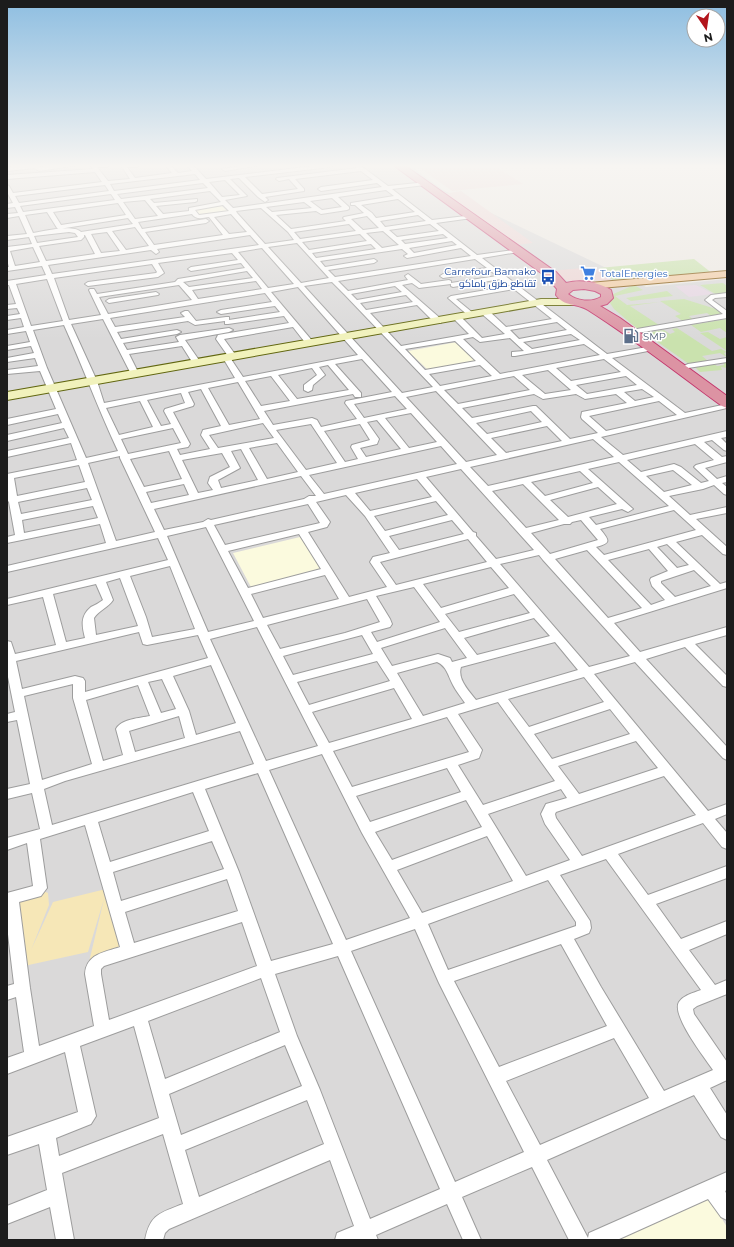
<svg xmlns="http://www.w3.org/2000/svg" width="734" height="1247" font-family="Montserrat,Cairo,sans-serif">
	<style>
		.residential { fill: #dad9d9 }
		.commercial { fill: #ecd4d4 }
		.industrial { fill: #e5d6e3 }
		.education { fill: #fbfade }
		.grass { fill: #cae2ae }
		.sand { fill: #f6e7b7 }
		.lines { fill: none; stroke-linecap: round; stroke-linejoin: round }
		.street-casing { stroke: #9d9d9d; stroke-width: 2 }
		.secondary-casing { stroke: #616610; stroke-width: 2 }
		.primary-casing { stroke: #855910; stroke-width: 2 }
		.highway-casing { stroke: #c4376d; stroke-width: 2 }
		.street { fill: #fff; fill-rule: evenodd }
		.secondary { fill: #f1f2bc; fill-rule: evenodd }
		.primary { fill: #f1cca4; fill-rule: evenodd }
		.highway { fill: #dc93a3; fill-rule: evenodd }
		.labels { text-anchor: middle; stroke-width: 3; stroke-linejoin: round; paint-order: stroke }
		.far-transit-label { font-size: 10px; fill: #164399; stroke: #fff; text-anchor: end }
		.far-shop-label { font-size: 10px; fill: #366cbe; stroke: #fff; text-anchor: start }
		.far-service-label { font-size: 10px; fill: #4e5e75; stroke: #fff; text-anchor: start }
	</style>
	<rect width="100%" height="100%" fill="#ede9e3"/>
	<!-- residential -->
	<path class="residential" d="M7,165H409L443,190L646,287L727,279V1240H7Z"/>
	<!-- commercial -->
	<g class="commercial">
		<path d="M416,165H493L523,184L452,191Z"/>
		<path d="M461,191L533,243L516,245L443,194Z"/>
		<path d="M595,267L614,283L581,284L566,280L549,271Z"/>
	</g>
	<!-- industrial -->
	<path class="industrial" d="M696,285L713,294L689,297L675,286Z"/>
	<!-- education -->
	<g class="education">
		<path d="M221,205L228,212L199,216L193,209Z"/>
		<path d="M457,342L477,362L428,370L408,351Z"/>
		<path d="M300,537L326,571L252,589L233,553Z"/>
		<path d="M706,1193L727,1227V1240H615Z"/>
	</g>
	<!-- grass -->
	<g class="grass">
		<path d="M694,259L713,274L616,283L599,268Z"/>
		<path d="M723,283L727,286V294L717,295L700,285Z"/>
		<path d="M634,285L643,290L615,296L627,305L660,302L630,306L662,327L640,331L614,309L608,300L611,295Z"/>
		<path d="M667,291L673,296L631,301L626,298Z"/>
		<path d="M684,299L716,309L727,316L714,318L707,313L689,316L695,321L686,323L675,316L681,314L660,301Z"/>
		<path d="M727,319V333L720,328L701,332L691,325Z"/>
		<path d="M677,328L712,351L721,349L727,352L724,353L727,357L720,353L702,356L708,361L689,364L645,333L664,330L670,334L675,332L672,329Z"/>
		<path d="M708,332L720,339L727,337V351L700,333Z"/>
		<path d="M727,362V368L721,367L722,370L700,372L694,366L714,364L717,366L724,365L723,363Z"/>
	</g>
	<!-- sand -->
	<path class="sand" d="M106,889L126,950L89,962L104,899L88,952L24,966L11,901L43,891L48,893L49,905L31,950L53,902Z"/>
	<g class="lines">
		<!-- street casing -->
		<g class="street-casing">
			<g id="street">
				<path d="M34,165H38L40,167L63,165H77L39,171L35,168L7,171V167Z"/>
				<path d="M90,165H109L107,167H97L108,181L130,179L121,165H139L137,167H127L135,178L172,173L165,165H170L178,173L192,171L187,165H193L206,179L321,165H333L330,167L245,177L262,194L298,189L289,179L279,181L276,179L277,178L357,168L355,165H360L388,186L427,182L428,183L425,185L392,189L432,220L474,215L475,216L472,218L436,223L477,255L520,249L521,250L518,252L482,258L607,354L653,346V350L612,358L685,413L727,404V408L601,437L623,455L727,431V437L721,438L727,444V451L724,450L712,440L704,442L722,457L727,456V462L705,468L717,479L727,476V482L722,483L727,487V495L724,494L714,485L703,489L669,496L690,515L727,507V513L696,519L727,547V555L723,554L702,535L676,542L720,584L727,582V588L614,623L640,652L727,627V635L695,644L727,676V687L723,686L685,647L646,659L727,747V760L723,758L635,662L594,674L708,811L727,804V814L715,819L727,833V849L722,847L703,823L618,854L648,895L727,866V878L656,904L681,939L727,921V934L689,950L715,985L727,980V994L697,1006L693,1009L694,1014L727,1062V1080L710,1088L727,1115V1140L721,1137L694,1095L547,1160L588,1238L589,1233L727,1172V1190L725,1191L727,1195V1220L721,1217L708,1199L617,1240H569L532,1167L462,1197L481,1240H463L447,1204L376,1235L378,1240H335L337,1233L354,1226L330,1160L169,1229L165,1233L163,1240H145C150,1214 160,1213 183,1204L163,1134L62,1173L74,1240H56L50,1207L7,1224V1206L47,1190L39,1144L7,1155V1137L78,1112L65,1052L7,1074V1058L24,1052L16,997L7,1000V986L14,984L7,926V893L33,886L27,843L7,850V838L40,829L32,793L7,799V789L30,784L17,720L7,722V714L15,712L7,672V641L11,642L15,654L56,645L43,597L7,605V599L168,560L158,538L7,572V566L106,543L100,524L7,543V537L15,535L9,502L7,500V474L77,460L71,443L7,457V451L69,438L64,428L7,441V435L62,423L58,414L7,425V419L56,409L40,371L7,374V370L38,366L35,358L7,362V358L34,353L31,346L7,350V346L30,342L26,331L7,334V330L24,327L21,318L7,320V316L20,314L17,308L7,309V305L16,304L9,285H7V281L46,275L42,266L7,271V267H9L7,260V247L32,244L29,237L7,240V236L27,234L19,216L7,218V214L18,213L15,207L7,208V204L13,203L7,192V185L9,186L13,193L102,182L95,172L7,179V175L93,169ZM361,171L373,180L321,187L318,189L321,191L377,183L382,187L233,208L225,200L247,196L230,179L239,178L258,197L265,202L268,200L265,197L304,191V189L295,179ZM195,174L200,180L114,191L110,184ZM225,180L240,195L222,197L209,182ZM203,183L208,188L121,199L117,194ZM105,185L109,191L19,203L15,196ZM386,190L394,196L351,203V205H355L364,213L344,217L343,218L346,221L291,229L276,215L316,211L321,214L347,210L349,209V207L338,197ZM210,191L221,202L189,208V211L163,214L156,206L195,202L197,201V199L154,203L150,199ZM111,194L115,200L23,212L20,206ZM332,198L342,207L322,210L310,201ZM398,199L415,212L376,218L372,213L361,205ZM145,200L158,216L135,219L123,202ZM304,202L312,208L272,212L266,207ZM118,203L126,215L61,225L53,212ZM223,205L229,211L199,215L195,210ZM261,208L288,232L294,240L265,244L237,213L236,211ZM47,212L57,228L59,229L128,218L133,224L81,232C73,224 44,231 33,233L25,215ZM192,214C196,220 202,218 209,217L223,235L154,245L145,232L206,223L209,221L206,219L142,229L138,222ZM231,214L247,232L229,234L214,217ZM418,215L426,221L385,227L380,221ZM367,216L379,228L363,230L351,219ZM349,224L356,231L300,239L294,232ZM430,224L439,231L397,237L389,230ZM135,227L149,246L126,250L112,231ZM383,231L399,245L382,248L366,233ZM69,232L75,233L78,237L37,243L34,236ZM107,232L120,251L101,253L91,234ZM360,234L367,241L309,250L302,242ZM443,234L448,238L405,244L401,240ZM84,235H85L95,254L46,261L39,246L81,240L84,237ZM250,235L259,245L52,274L48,265L151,250L156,254L159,252L157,249ZM452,241L457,245L414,253L409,248ZM297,243L329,278L301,283L268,247ZM371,244L376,249L316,258L312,253ZM33,247L40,262L15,266L10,251ZM262,248L294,284L268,288L238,252ZM461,248L471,256L335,277L328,270L374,263L377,261L374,259L325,267L320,261L402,249L408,254L404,256L407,258ZM232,253L238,260L191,267L188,269L191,271L241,263L245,268L178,279L175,282L97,294L94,289H90L89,290L101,315L69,320L54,278L152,264L157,272L156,273L88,282L85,284L88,286L158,277L164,273L158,263ZM475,259L487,268L443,274L440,276L443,278L491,271L497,276L451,283V281L449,280L421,284L408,274L405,276L408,280L348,291L338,281ZM247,271L253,278L189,287L183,282ZM47,279L63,321L31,326L16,284ZM501,279L510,286L451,296L448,298L470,317L474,315L473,313L456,299L514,289L552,319L506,327L488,310H482V314L505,334L482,338L459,315H456L452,317L469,334L401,346L370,313L417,305L435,323H441V319L402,285L412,283L419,288L451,284V286L453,287ZM256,281L262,289L198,299L192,290ZM332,282L344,294L433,387L402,393L304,286ZM179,285L192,300L108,314L99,297ZM395,286L402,292L357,300L351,294ZM298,287L358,355L243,377L231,359L237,357L224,339L293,327L307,345H310L314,343L271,292ZM265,293L272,302L221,310L217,312L221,314L275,306L280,312L229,320V317H226L196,321L188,311H185L181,313L185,317L115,327L110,318ZM406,295L413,302L366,310L360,303ZM284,316L289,323L218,335L216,339L228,356L223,358L235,378L104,403L97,381L71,324L103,319L131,374L135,376L139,374L129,354L182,346L194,365H197L201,363L185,340L229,332L233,330L229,328L180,335L176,337L179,342L127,350L123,343L177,334L181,332L177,330L121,339L117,332L188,321L195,325L225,321V324H228ZM557,322L567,330L519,339L510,330ZM64,325C83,367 99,411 118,451L86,458L47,368L33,330ZM571,334L580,340L532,349L523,342ZM473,337L480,342L510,338L524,351L512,352V356H515L584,344L600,355L500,374L463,339ZM455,341L476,361L425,370L405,349ZM362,359L392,392L346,401L345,403L357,419L321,427L317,420L312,418L273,425L264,411L353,394L355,397H361V393L335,364ZM604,359L621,372L571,381L556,368ZM328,365L349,390L297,399L278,375L312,368L317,375L304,385V390L308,392L312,390L313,385L325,375L319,367ZM480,365L492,376L440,386L429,374ZM548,370L571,390L545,394L522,375ZM271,376L290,401L261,406L245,381ZM514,376L530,390L458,404L444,390ZM626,376L637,385L587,394L576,385ZM238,382L260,419L229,425L208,388ZM201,389L221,426L203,430L201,435L210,449L180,455L177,449L188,447L190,444L173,412L193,406L194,404L188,392ZM642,389L654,397L635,401L624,392ZM436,391L497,455L466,462L406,397ZM181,393L185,403L165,409L164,411L171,424L161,426L147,400ZM534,394L543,399L576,394L585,399L616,394L627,403L582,412L581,417L582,419L598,433L570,439L536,406H533L472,418L462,408ZM395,396L407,409L364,418L354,404ZM140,401L153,427L119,435L106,408ZM659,401L677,415L606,431L589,416ZM531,411L542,422L487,434L476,423ZM411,413L437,442L409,448L385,418ZM377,420L401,449L366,457L360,448L377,444L379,439L367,422ZM263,423L274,438L218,448L209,435ZM311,424L337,463L306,470L276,430ZM360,424L370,440L352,445L351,447L358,459L345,462L324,431ZM547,426L562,441L506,453L491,438ZM173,428L181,443L128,454L121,439ZM593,439L614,457L488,486L470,467ZM277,443L298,472L267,479L249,448ZM695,444L714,460L696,465L694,467L709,481L701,483L681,467L674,464L641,472L627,460ZM441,446L457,464L324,494L309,475ZM241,449L258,480L221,488L218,480L240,468L231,451ZM169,451L182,479L144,487L130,459ZM222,453L230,467L210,477L208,483L213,490L198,493L182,460ZM120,456V458L155,532L116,541L88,463ZM619,462L669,506L596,525L589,517L622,509L628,512L633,509L588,469ZM79,465L85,482L17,496L14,478ZM461,469L534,550L496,559L476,536V533L473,532L426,477ZM673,470L692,485L664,492L646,476ZM580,471L593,483L545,496L531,482ZM301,476L316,496H309L304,499L211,520L208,519L203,522L164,530L154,509ZM417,479L432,497L370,511L355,493ZM184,484L189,495L151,503L146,492ZM523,484L559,520L526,528L492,491ZM598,487L617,504L568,517L550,500ZM87,488L92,500L21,514L18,502ZM346,495L365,516L390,553L373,557L370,562L387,587L349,597L308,532L327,527L330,522L316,502ZM436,501L448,515L385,531L374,516ZM308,504L320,523L225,545L214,525ZM93,506L98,518L24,533L22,520ZM674,510L696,530L604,555L596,547C611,543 610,541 600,529ZM452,520L464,534L399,550L389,536ZM581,520L598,540L550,554L531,533L564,524H570L572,522ZM206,527L254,621L208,632L167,536ZM299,534L321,569L248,588L228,551ZM468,539L487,562L396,585L380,562ZM667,544L689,565L677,568L657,547ZM649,549L668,571L651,578L650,580L652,586L665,600L651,605L608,560ZM587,550L642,608L608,618L555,559ZM539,555L543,560L630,656L589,667L500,564ZM170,566L195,629L152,637L146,617L130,576ZM491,567L509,588L441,608L423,584ZM694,570L711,586L675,597L661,583V581ZM325,575L339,599L263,618L251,594ZM120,578L138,626L96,635L94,618C99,610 108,608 113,600L106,582ZM96,584L103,600C99,603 95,605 91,607C80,616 82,626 85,638L66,642L53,594ZM414,587L440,622L377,642L371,632L390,627L392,624L390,619L376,596ZM514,594L530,613L459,632L445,614ZM367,599L380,622L345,633L280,649L267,625ZM534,618L550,636L477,655L464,638ZM257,627L318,746L266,761L210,639ZM445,628L467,658L452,662L450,658L438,654L392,666L381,648ZM139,632L143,644L147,645L198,635L208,658L85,692V681L83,678L75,676L22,689L16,661ZM362,635L373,654L293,675L283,656ZM555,642L578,670L476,700C469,691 457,679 461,667ZM377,661L390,681L309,705L297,682ZM437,662C447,666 448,676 453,685C456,691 461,697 465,703L423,716L397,673ZM211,665L236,723L196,735L189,711L173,676ZM584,677L604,702L529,727L508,699ZM162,679L176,709L161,713L148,682ZM73,684V698L92,764L42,780L24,696ZM138,685L150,716C140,718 121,719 116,729L123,755L103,761L86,700ZM394,688L412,719L329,743L312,712ZM498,702L555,781L483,805L458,765L479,758L482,750L458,714ZM610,709L630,734L552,759L534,734ZM179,716L185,738L135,752L129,731ZM447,717L469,752L352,787L333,751ZM240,731L254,764L52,825L44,789L65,781ZM636,741L658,768L579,794L558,766ZM322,754L362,833L410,918L346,940L269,770ZM447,768L461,792L370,822L356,796ZM258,773L333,944L271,961L239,872L205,789ZM664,776L696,815L582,856L556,818L555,814L556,812ZM561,789L567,798L546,804L541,814L545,824L570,860L526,876L488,814ZM193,792L209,831L110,862L98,822ZM466,800L482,827L392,860L375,832ZM85,825L120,947C105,952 86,954 85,974L94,1026L39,1046L30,988L19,902L41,896L47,888L40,839ZM487,836L513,881L422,913L397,870ZM212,841L224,869L121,901L113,872ZM606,859L701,990C693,993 684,995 679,1002C671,1015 705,1058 713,1070L664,1091L601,987L574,939L589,933L591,928L590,921L560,875ZM227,879L238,911L134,943L125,912ZM548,880L576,922V926L448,970L428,924ZM242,922L257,966L109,1020L101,974V969L104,966ZM415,929L439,983L524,1152L455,1182L351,951ZM561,944L607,1026L499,1067L454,981ZM338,956L440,1189L370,1219L320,1090L297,1036L275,974ZM261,978L280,1032L165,1079L148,1021ZM134,1026L159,1118L59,1156L56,1138L91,1124L96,1116L80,1046ZM614,1038L649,1098L540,1145L506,1081ZM285,1045L302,1086L181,1135L169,1094ZM307,1100L324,1144L199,1197L185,1150Z"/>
				<path d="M248,165H261L225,171L222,169Z"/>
				<path d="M156,292L159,294L158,295L109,303L106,301L109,299Z"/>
				<path d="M727,293V297L715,298L712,300L727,311V318L637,333L633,331L637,329L723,314L705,300L711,295Z"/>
				<path d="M727,358V362L688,368L684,366L688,364Z"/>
			</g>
		</g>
		<!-- secondary casing -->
		<g class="secondary-casing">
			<path id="secondary" d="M541,299H574L579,302L574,305H541L7,400V392Z"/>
		</g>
		<!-- primary casing -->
		<g class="primary-casing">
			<path id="primary" d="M727,271V277L589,289L584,286L589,283Z"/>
		</g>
		<!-- highway casing -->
		<g class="highway-casing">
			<path id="highway" d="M393,165H404L556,272L566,283C581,279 598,282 611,290L613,298L607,304L600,306L620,318L727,396V408L722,406C678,374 634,339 588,310C577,303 564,307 556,295L557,289L548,278ZM584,289L595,291L601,294V297C591,303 577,301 568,294L573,290Z"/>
		</g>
		<!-- street -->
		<use href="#street" class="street"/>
		<!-- secondary -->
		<use href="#secondary" class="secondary"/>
		<!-- primary -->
		<use href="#primary" class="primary"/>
		<!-- highway -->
		<use href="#highway" class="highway"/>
	</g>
	<!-- sky -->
	<linearGradient id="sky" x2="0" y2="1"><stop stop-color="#8ebee1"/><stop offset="0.49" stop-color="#f7f5f2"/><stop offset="1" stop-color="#f7f5f2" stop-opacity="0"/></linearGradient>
	<rect width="734" height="339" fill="url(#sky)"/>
	<!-- icons -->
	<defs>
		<g id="supermarket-bare" transform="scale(1.2)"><path d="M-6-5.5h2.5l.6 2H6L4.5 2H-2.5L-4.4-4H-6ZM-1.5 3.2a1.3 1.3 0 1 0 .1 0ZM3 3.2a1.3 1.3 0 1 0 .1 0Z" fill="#3f7fe0" stroke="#fff" stroke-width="2.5" paint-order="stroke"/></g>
		<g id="bus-bare" transform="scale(1.2)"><path d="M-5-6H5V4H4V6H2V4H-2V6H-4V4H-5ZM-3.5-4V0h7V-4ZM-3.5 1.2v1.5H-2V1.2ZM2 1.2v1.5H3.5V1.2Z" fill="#1a4fb4" stroke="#fff" stroke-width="2.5" paint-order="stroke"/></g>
		<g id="fuel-bare" transform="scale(1.2)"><path d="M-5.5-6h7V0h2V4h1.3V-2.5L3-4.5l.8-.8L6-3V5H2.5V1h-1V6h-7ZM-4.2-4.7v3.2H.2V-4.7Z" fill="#5c6f8a" stroke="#fff" stroke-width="2.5" paint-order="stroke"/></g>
	</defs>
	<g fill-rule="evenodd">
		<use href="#supermarket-bare" x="588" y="273"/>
		<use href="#bus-bare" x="548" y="277"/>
		<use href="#fuel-bare" x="631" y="336"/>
	</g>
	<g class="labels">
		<!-- far-transit labels -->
		<g class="far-transit-label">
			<text x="536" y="275">Carrefour Bamako<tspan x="536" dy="12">تقاطع طرق باماكو</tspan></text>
		</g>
		<!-- far-shop labels -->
		<g class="far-shop-label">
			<text x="600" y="277">TotalEnergies</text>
		</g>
		<!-- far-service labels -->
		<g class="far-service-label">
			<text x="643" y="340">SMP</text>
		</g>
	</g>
	<!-- border -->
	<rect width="734" height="1247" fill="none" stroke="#1c1c1c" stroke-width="16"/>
	<!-- north arrow -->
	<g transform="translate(706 28) rotate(167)"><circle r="19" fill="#ffffff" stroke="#a4a4a4"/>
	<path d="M0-3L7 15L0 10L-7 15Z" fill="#b3151c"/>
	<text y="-6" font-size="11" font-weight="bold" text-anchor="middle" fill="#1c1c1c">N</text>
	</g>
</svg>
